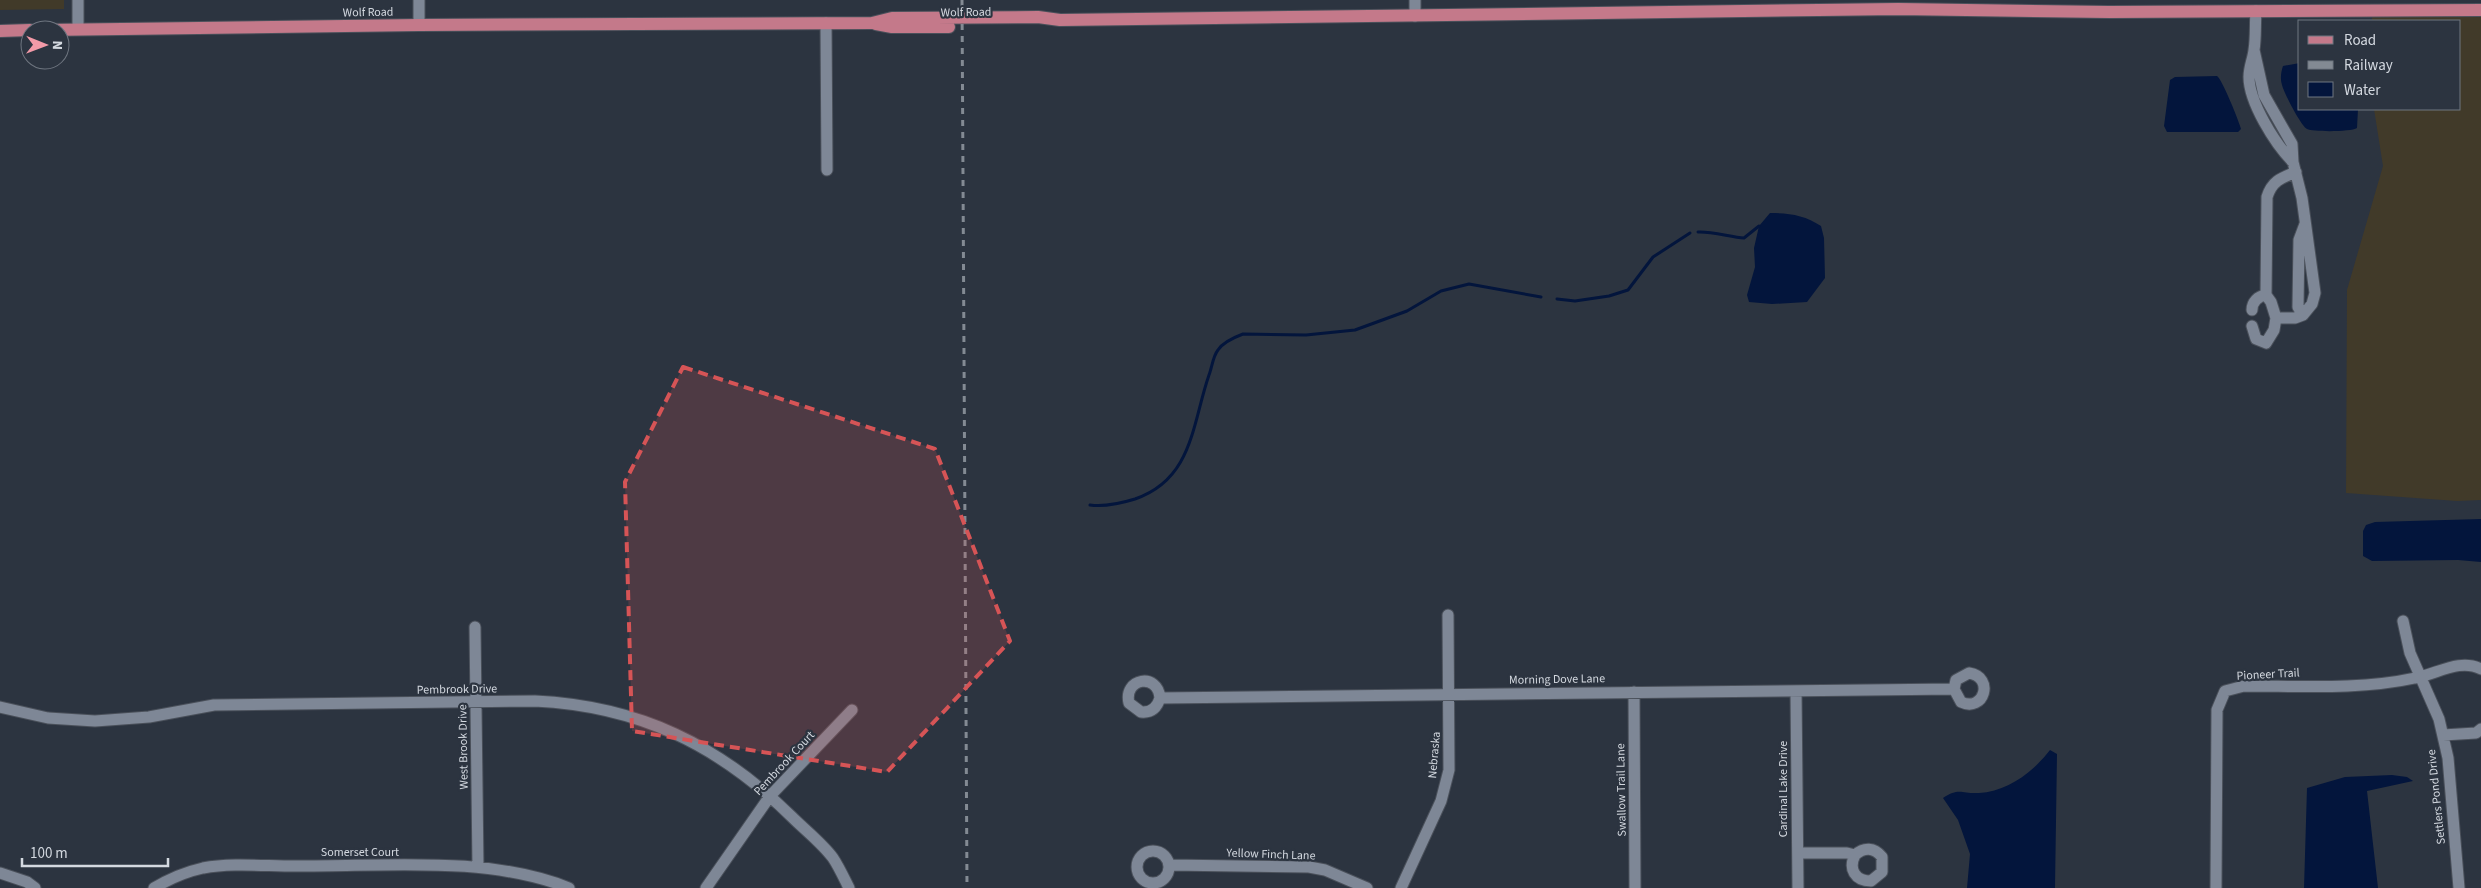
<svg xmlns="http://www.w3.org/2000/svg" width="2481" height="888" font-family="'Source Sans 3',sans-serif">
	<style>
		.commercial { fill: #413a29 }
		.water { fill: #03153c }
		.lines { fill: none; stroke-linecap: round; stroke-linejoin: round }
		.stream { stroke: #03153c; stroke-width: 3 }
		.minor-casing { stroke: #4a505a; stroke-width: 13 }
		.major-casing { stroke: #4a505a; stroke-width: 14 }
		.minor { stroke: #7e8796; stroke-width: 11 }
		.major { stroke: #c4798a; stroke-width: 12 }
		.rail { stroke: #838a93; stroke-width: 3; stroke-dasharray: 6 6; stroke-linecap: butt }
		.marked { fill: #d65456; fill-opacity: 0.2; stroke: #d65456; stroke-width: 4; stroke-dasharray: 10 6; stroke-linejoin: round }
		.labels { text-anchor: middle; stroke-width: 4.5; stroke-linejoin: round; paint-order: stroke }
		.street-label { font-size: 12px; fill: #d4d9e0; stroke: #2c3440 }
	</style>
	<rect width="100%" height="100%" fill="#2c3440"/>
	<path class="commercial" d="M0 0H64V9L0 10Z
		M2481 10V500L2457 501 2346 493 2347 290 2383 166 2374 109H2460V21H2372V12Z"/>
	<path class="water" d="M2300 63V109H2358L2357 128C2351 132 2313 132 2307 129 2301 126 2284 93 2282 85 2280 79 2281 72 2283 66Z
		M2217 76C2222 79 2239 121 2241 129L2238 132H2167L2164 126 2170 80 2175 77Z
		M1770 213C1789 213 1805 215 1821 226L1824 238 1825 278 1807 302 1772 304 1749 302 1747 295 1755 267 1754 248 1759 226Z
		M2481 519V562L2458 560 2372 561 2363 556V531L2366 525 2375 522Z
		M2050 750 2057 754 2055 888H1967L1970 854 1958 820 1943 798C1959 787 1962 794 1979 793 2008 791 2033 772 2050 750Z
		M2392 775 2407 777 2413 781 2367 791 2378 888H2304L2307 788 2345 777Z"/>
	<g class="lines">
		<path class="stream" d="M1698 232C1710 231 1731 237 1744 238L1759 226
			M1557 299 1575 301 1609 296 1628 290 1653 257 1690 233
			M1090 505C1104 507 1122 503 1135 499 1193 479 1192 424 1209 375 1212 367 1213 356 1218 350 1223 342 1235 337 1243 334L1306 335 1355 330 1407 311 1441 291 1469 284 1541 297"/>
		<g class="minor-casing">
			<path id="minor" d="M78 0V29
				M419 0V25
				M1415 0V16
				M2256 11C2255 24 2256 38 2254 50 2253 59 2249 67 2249 77 2249 102 2275 144 2293 162
				M826 23 827 170
				M2254 50 2264 95 2292 144 2293 162 2302 198 2315 293 2312 304 2303 315 2298 307 2299 240 2305 224
				M2252 310C2252 302 2258 296 2266 295
				M2276 318H2295L2303 315
				M2252 326 2256 339 2266 343 2274 330 2276 318 2271 302 2266 295 2267 197C2272 181 2281 178 2296 172
				M2403 621 2410 653 2439 719 2448 758 2459 888
				M475 627 478 867
				M1796 691 1798 888
				M1634 692 1635 888
				M1160 698C1157 708 1151 713 1141 712L1129 703C1123 678 1158 672 1160 698L1954 689 1956 680 1969 673C1995 677 1984 713 1961 702L1954 689
				M0 707 48 718 95 721 149 717 214 705 535 701C639 706 719 745 792 817 805 830 822 843 833 858 839 867 844 878 849 888
				M2443 735 2476 733 2481 729
				M1137 867a16 16 0 1 1 32 0a16 16 0 1 1-32 0Z
				M1798 853H1847L1855 855C1864 847 1874 847 1882 857V872L1871 881C1855 881 1848 869 1855 855
				M1170 865 1309 867 1325 870 1367 888
				M0 873 27 882 35 888
				M154 888C169 879 185 872 203 868 235 862 272 867 305 866 390 866 489 856 569 888
				M706 888 770 796 852 710
				M1401 888 1441 801 1449 770 1448 615
				M2216 888 2217 710 2225 691 2244 686C2301 686 2360 690 2415 678 2437 674 2460 658 2481 669"/>
		</g>
		<g class="major-casing">
			<path id="major" d="M876 24 892 27H949
				M45 30 419 25 872 23 892 18 1038 17 1060 20 1898 9 2109 12 2481 10
				M0 31 30 30"/>
		</g>
		<use href="#minor" class="minor"/>
		<use href="#major" class="major"/>
		<path class="rail" d="M962 0 967 888"/>
	</g>
	<path class="marked" d="M683 367 935 449 1010 641 887 772 632 731 625 482Z"/>
	<g class="labels">
		<g class="street-label">
			<text transform="translate(368 12) rotate(-1)" y="4">Wolf Road</text>
			<text transform="translate(966 12) rotate(-1)" y="4">Wolf Road</text>
			<text transform="translate(2268 674) rotate(-3)" y="4">Pioneer Trail</text>
			<text transform="translate(1557 679) rotate(-1)" y="4">Morning Dove Lane</text>
			<text transform="translate(457 689) rotate(-1)" y="4">Pembrook Drive</text>
			<text transform="translate(463 747) rotate(-91)" y="4">West Brook Drive</text>
			<text transform="translate(1434 755) rotate(-85)" y="4">Nebraska</text>
			<text transform="translate(784 763) rotate(-47)" y="4">Pembrook Court</text>
			<text transform="translate(1783 789) rotate(-90)" y="4">Cardinal Lake Drive</text>
			<text transform="translate(1621 790) rotate(-91)" y="4">Swallow Trail Lane</text>
			<text transform="translate(2436 797) rotate(-96)" y="4">Settlers Pond Drive</text>
			<text x="360" y="856">Somerset Court</text>
			<text transform="translate(1271 854) rotate(2)" y="4">Yellow Finch Lane</text>
		</g>
	</g>
	<rect x="2298" y="20" width="162" height="90" fill="#2c3440" stroke="#6f7680"/>
	<rect x="2308" y="36" width="25" height="8" fill="#c4798a" stroke="#6f7680"/>
	<text x="2344" y="45" font-size="15" fill="#d4d9e0">Road</text>
	<rect x="2308" y="61" width="25" height="8" fill="#838a93" stroke="#6f7680"/>
	<text x="2344" y="70" font-size="15" fill="#d4d9e0">Railway</text>
	<rect x="2308" y="82" width="25" height="15" fill="#03153c" stroke="#6f7680"/>
	<text x="2344" y="95" font-size="15" fill="#d4d9e0">Water</text>
	<g transform="translate(45 45) rotate(91)"><circle r="24" fill="#2c3440" stroke="#6f7680"/>
	<path d="M0-4L9 19L0 12L-9 19Z" fill="#f39aa8"/>
	<text y="-8" font-size="14" font-weight="bold" text-anchor="middle" fill="#d4d9e0">N</text>
	</g>
	<path d="M22 858v8h146v-8" fill="none" stroke="#d4d9e0" stroke-width="2.5"/>
	<text x="30" y="858" font-size="15" fill="#d4d9e0" stroke="#2c3440" stroke-width="4" paint-order="stroke">100 m</text>
</svg>
